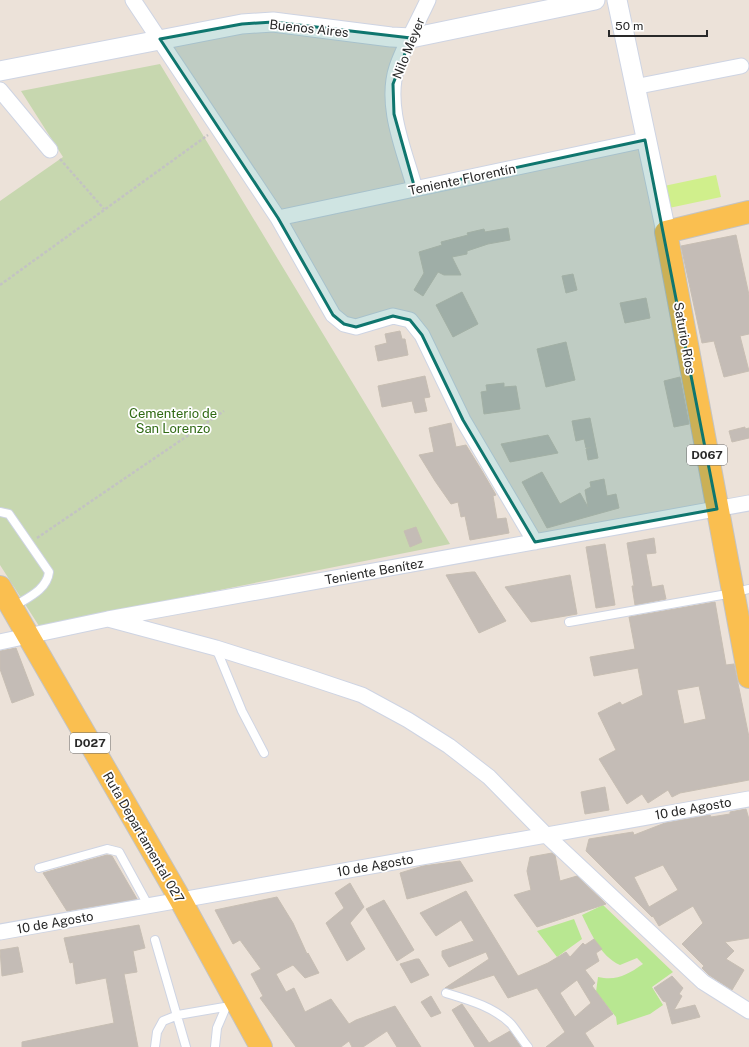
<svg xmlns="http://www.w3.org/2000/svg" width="749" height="1047" font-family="'Public Sans',sans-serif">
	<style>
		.green { fill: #b8e791 }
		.cemetery { fill: #c7d7af }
		.pitch { fill: #d0ef8c }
		.building { fill: #c4bcb6; stroke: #c7beb3; fill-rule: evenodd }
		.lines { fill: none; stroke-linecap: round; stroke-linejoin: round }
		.service-casing { stroke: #ced4e3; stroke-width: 10 }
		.minor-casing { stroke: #ced4e3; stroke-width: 17 }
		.tertiary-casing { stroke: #ced4e3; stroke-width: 21 }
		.primary-casing { stroke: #c3c3c3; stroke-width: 24 }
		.path { stroke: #c3c3c3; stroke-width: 2.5; stroke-dasharray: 3 2; stroke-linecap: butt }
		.service { stroke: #fff; stroke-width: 8 }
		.minor { stroke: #fff; stroke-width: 15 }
		.tertiary { stroke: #fff; stroke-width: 19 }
		.primary { stroke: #fabf50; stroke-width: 22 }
		.marked { fill: #0f766e; fill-opacity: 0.2; stroke: #0f766e; stroke-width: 3; stroke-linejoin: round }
		.labels { text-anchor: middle; stroke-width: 3.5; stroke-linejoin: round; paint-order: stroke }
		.shield { fill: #fff; stroke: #696969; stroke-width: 1 }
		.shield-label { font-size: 12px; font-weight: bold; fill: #292929 }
		.street-label { font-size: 13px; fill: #292929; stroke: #fff }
		.park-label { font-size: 13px; fill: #306a14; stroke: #fff }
	</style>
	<rect width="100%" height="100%" fill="#ece2d9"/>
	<path class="green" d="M603 905 673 972 652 987 663 1005 650 1014 617 1025 616 1017 596 992 598 977C617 981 627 975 643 964L637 958 620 965C600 956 591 933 582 915Z
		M574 919 582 939 557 957 537 931Z"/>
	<path class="cemetery" d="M160 64 450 544 39 626 0 565V201L63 157 21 91Z"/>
	<path class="pitch" d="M716 175 721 197 669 208 664 186Z"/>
	<path class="building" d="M508 228 510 240 488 244 467 251V254L452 257 461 275H444L438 272 423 296 414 290 424 273 419 252 442 245 441 242 468 235 467 233 484 229 485 232Z
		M736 235 749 295V334L740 336 749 371 724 377 714 341 702 343 681 246Z
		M573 274 577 290 566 293 562 276Z
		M462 292 478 324 453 337 436 305Z
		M646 298 650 318 625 323 620 303Z
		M400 331 402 339H405L408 355 378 361 375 346 387 343 385 334Z
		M566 342 575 380 546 387 537 349Z
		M425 376 430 397 424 398 427 411 415 413 412 401 382 407 378 386Z
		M680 377 689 424 674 427 664 381Z
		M504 383V387L516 386 520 409 484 414 481 392 487 391 486 385Z
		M590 418 598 458 588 460 586 449 591 447 586 448 584 439 576 441 572 421Z
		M451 423 456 447 466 445 482 471 496 495 493 496 497 519 506 518 509 533 470 540 465 516 461 517 458 502 451 504 435 481 419 455 434 452 429 428Z
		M745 427V429L749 428V438L732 442 729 431Z
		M548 435 558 453 510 462 501 444Z
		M542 472 560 504 580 493 588 507 585 490 591 487 590 482 604 479 607 496 616 494 619 508 547 528 522 482Z
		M416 527 422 542 410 547 404 531Z
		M654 538 656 553 646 554 652 587 663 585 666 599 635 605 632 586H634L627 543Z
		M605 544 615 605 596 608 586 547Z
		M472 572H475L506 621 479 633 446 575Z
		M570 575 577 614 531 622 505 587Z
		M715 602 726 665 734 664 749 737V780L680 793 672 797 668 790 648 803 642 794 627 804 599 759 616 750 598 713 620 702 622 705 643 695 638 668 594 676 590 657 635 649 629 617ZM699 686 706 719 684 724 677 690Z
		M16 648 34 695 12 703 0 669V651Z
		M605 787 609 810 585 814 581 792Z
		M746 809 749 819V938L725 942 734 951 726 959 744 970 732 990 709 975 702 968 704 966 682 944 703 923 693 906 659 926 653 916 652 917 586 851 589 839 633 832 634 835 665 823 710 815 711 817 730 814V812ZM663 865 678 890 649 907 634 877Z
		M552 853 555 855 560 881 577 876 606 904 537 927 514 895 531 890 527 871 530 857Z
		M107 855 112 856 137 899 67 911 43 873Z
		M460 861 473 881 407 899 400 873 423 866Z
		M350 883 364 907 350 923 365 949 347 961 326 923 344 908 335 893Z
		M466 891 518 976 548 963 566 952 570 957 583 943 585 945 594 939 602 949 596 953 599 961 585 970 595 983 592 986 613 1014 585 1033 594 1047H546L565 1032 537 988 508 998 494 975 451 989 445 988 489 959 486 952 449 967 442 956V951L474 941 461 920 436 936 420 913ZM577 980 591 1003 575 1017 560 993Z
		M277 897 293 923 307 954 308 953 319 973 305 978 293 965 276 974 286 992 294 988 305 1012 331 999 349 1024 356 1020 395 1006 421 1047H397L387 1031 363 1047H352L349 1041 341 1047H296L260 998 263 996 251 974 261 969 240 940 233 944 215 910Z
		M384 900 414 950 397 961 366 909Z
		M139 925 145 948 133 951 137 972 124 974 138 1047H22V1042L114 1023 106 978 76 984 73 962 70 963 64 938Z
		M18 947 23 972 2 976 0 950Z
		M416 959H419L429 975 411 983 400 964Z
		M672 976 683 988 679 994 682 996 674 1010 695 1005 700 1017 672 1024 666 1002 663 1001 654 988Z
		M431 996 441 1013 431 1017 421 1002Z
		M462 1004 489 1043 510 1031 521 1047H475L452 1010Z"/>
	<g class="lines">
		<g class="service-casing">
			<path id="service" d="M0 512 9 514 49 572C47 590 27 598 13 607
				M569 622 733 593 749 589
				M216 648 242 711 264 753
				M39 868 107 849 119 852 148 905
				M155 940 186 1047
				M446 993C469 1000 494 1007 511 1024 517 1031 522 1040 528 1047
				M155 1047 157 1032 163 1021 178 1015 236 1005
				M215 1047 217 1028 226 1007"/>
		</g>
		<g class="minor-casing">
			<path id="minor" d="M133 0 278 218 333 315 344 324 356 327 393 316 410 320 422 335 463 420 535 542
				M634 87 741 66
				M0 90 50 150
				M415 189C405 152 384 106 397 67 405 44 418 22 428 0
				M278 218 645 140
				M108 619 216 648 305 676 362 695 408 720 449 746 489 777 545 834 703 982 749 1011
				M0 642 108 619 749 503
				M0 932 749 799"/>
		</g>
		<g class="tertiary-casing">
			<path id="tertiary" d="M617 0 666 232
				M0 71 242 24 273 22 391 37 411 38 595 0"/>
		</g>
		<g class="primary-casing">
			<path id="primary" d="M749 212 666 232 749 677
				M0 587 180 899 261 1047"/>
		</g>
		<path class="path" d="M60 159 104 209
			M0 285 208 135
			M37 538 224 411"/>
		<use href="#service" class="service"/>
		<use href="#minor" class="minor"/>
		<use href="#tertiary" class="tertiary"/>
		<use href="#primary" class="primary"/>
	</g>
	<path class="marked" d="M273 22 411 38 393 84 394 114 415 189 645 140 717 509 535 542 463 420 422 335 410 320 393 316 356 327 344 324 333 315 278 218 160 39 242 24Z"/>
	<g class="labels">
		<g class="shield">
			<rect x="687" y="445" width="40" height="20" rx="3"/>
			<rect x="70" y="733" width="40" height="20" rx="3"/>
		</g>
		<g class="shield-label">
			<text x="707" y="459">D067</text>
			<text x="90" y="747">D027</text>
		</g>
		<g class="street-label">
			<text transform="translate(309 28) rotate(6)" y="5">Buenos Aires</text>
			<text transform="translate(408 48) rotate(-68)" y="5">Nilo Meyer</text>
			<text transform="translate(462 179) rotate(-12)" y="5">Teniente Florentín</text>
			<text transform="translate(685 338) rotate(80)" y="5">Saturio Ríos</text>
			<text transform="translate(374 571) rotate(-10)" y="5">Teniente Benítez</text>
			<text transform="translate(693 808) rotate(-10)" y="5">10 de Agosto</text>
			<text transform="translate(144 837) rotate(60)" y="5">Ruta Departamental 027</text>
			<text transform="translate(375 865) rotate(-10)" y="5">10 de Agosto</text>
			<text transform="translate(55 922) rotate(-10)" y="5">10 de Agosto</text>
		</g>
		<g class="park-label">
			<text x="173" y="418">Cementerio de<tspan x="173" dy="15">San Lorenzo</tspan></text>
		</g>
	</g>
	<path d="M609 30v6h98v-6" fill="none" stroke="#292929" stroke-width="2"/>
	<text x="615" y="30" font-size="12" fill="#292929" stroke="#ffffff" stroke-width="3" paint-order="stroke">50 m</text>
</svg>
